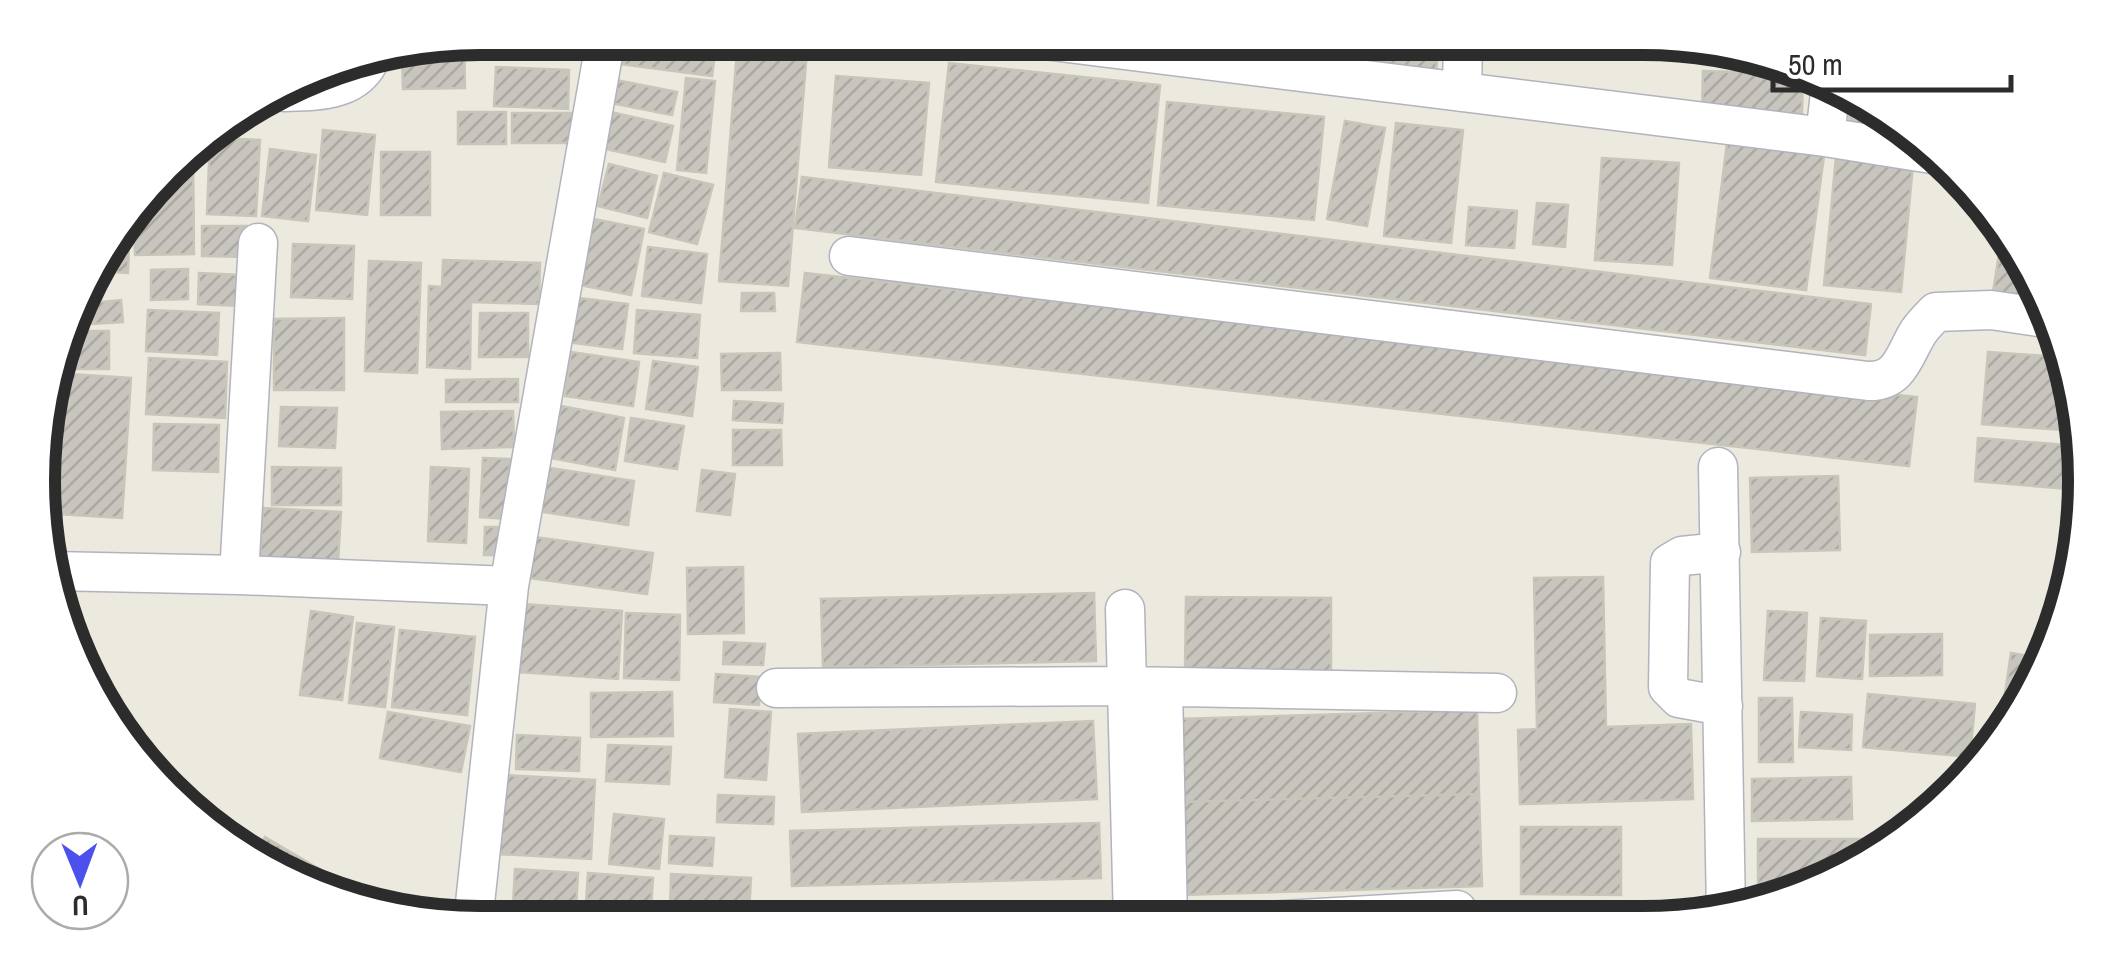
<svg xmlns="http://www.w3.org/2000/svg" width="2123" height="961" font-family="'Archivo Narrow',sans-serif">
	<style>
		.building { fill: url(#building-hatch); stroke: #c8c5b9; stroke-width: 2.5 }
		.lines { fill: none; stroke-linecap: round; stroke-linejoin: round }
		.minor-casing { stroke: #b2b3be; stroke-width: 41 }
		.minor { stroke: #fff; stroke-width: 38 }
		.rim { fill: none; stroke: #2c2c2c; stroke-width: 12 }
	</style>
	<defs>
		<pattern id="building-hatch" width="6" height="6" patternUnits="userSpaceOnUse" patternTransform="scale(2.5)"><rect width="6" height="6" fill="#c8c5be"/><path d="M-1 1l2-2M0 6l6-6M5 7l2-2" fill="none" stroke="#aca9a3"/></pattern>
	</defs>
	<rect width="100%" height="100%" fill="#ece9df"/>
	<path class="building" d="M480 38H555L554 53 472 49V39Z
		M623 38H717L712 76 620 64Z
		M738 38H808L788 286 719 281Z
		M1239 38H1306L1305 53 1238 49Z
		M1315 38H1355V54L1314 53Z
		M1369 38H1440L1436 70 1366 63Z
		M1484 38H1643L1688 46 1686 61 1484 43Z
		M464 40 465 88 403 89 402 51Z
		M949 63 1160 85 1148 203 936 182Z
		M496 67 569 70 568 109 494 106Z
		M1703 71 1803 74 1802 114 1702 111Z
		M836 76 929 83 921 175 829 167Z
		M686 78 715 81 706 173 677 170Z
		M616 80 677 92 672 115 611 103Z
		M1850 97 1905 133 1849 131Z
		M1167 102 1324 117 1314 220 1158 205Z
		M606 111 673 126 665 162 597 147Z
		M458 112H506V144H458Z
		M512 113H584V143H512Z
		M1345 121 1385 128 1367 226 1327 219Z
		M1396 123 1463 130 1451 243 1384 236Z
		M323 130 375 135 367 215 316 210Z
		M1728 135 1825 148 1806 290 1710 278Z
		M210 138 260 140 256 216 207 214Z
		M193 145 194 254 135 255 134 213Z
		M1837 146 1914 154 1901 292 1824 285Z
		M270 149 316 155 308 221 262 216Z
		M381 152H430V215H381Z
		M1602 158 1679 163 1672 265 1595 260Z
		M609 164 657 176 647 218 598 206Z
		M664 173 713 185 697 244 649 232Z
		M802 177 1871 304 1865 355 795 228Z
		M1537 203 1568 205 1565 247 1533 244Z
		M1469 207 1517 211 1514 248 1466 245Z
		M589 218 644 229 631 295 575 284Z
		M130 219 128 273 92 271 97 259Z
		M202 226H247L246 257 202 256Z
		M2002 236 2044 300 1993 292Z
		M293 244 354 246 352 299 291 297Z
		M648 247 707 254 701 303 642 296Z
		M443 260 540 263 539 304 471 302 470 369 427 367 429 286 442 287Z
		M369 261 421 263 417 373 365 371Z
		M188 269V299L151 300V270Z
		M199 273 241 275 240 306 198 304Z
		M805 273 1917 397 1909 466 797 342Z
		M742 293H774L775 311H741Z
		M571 297 628 304 622 349 566 342Z
		M121 300 123 322 92 324 90 303Z
		M148 310 219 313 217 355 146 351Z
		M637 310 700 315 697 358 634 353Z
		M480 313H528V357H479Z
		M344 318V390H274V319Z
		M70 331H109V369H56Z
		M571 352 639 362 633 406 565 396Z
		M1988 352 2061 357 2076 431 1982 424Z
		M780 353 781 390H722L721 354Z
		M149 358 227 362 225 418 146 414Z
		M653 361 698 367 692 416 646 409Z
		M54 373 131 378 122 518 42 513 46 395Z
		M518 379V402H446V380Z
		M734 401 783 404 782 423 733 420Z
		M561 406 624 418 615 470 551 458Z
		M281 407 337 408 335 448 279 446Z
		M513 411 514 447 442 449 441 412Z
		M631 418 684 426 677 469 625 461Z
		M154 424 219 425 218 472 153 470Z
		M733 430H781L782 465H733Z
		M1978 438 2079 446 2082 464 2080 490 1975 481Z
		M483 458 510 459 507 519 480 517Z
		M272 467 341 468V505H272Z
		M431 467 469 469 466 543 428 541Z
		M544 467 634 481 628 525 537 511Z
		M702 470 735 474 730 515 697 511Z
		M1838 476 1840 550 1752 552 1750 478Z
		M263 508 341 512 338 562 260 557Z
		M485 527H502L501 555H484Z
		M534 537 653 553 647 594 529 578Z
		M743 567 744 633 688 634 687 568Z
		M1603 577 1606 727 1691 724 1693 799 1520 804 1518 730 1537 729 1534 578Z
		M1094 593 1096 661 823 667 821 599Z
		M1186 597 1331 598V673L1185 672Z
		M523 604 622 611 618 679 519 672Z
		M311 611 353 617 342 700 300 695Z
		M1768 611 1807 613 1804 681 1764 680Z
		M626 613 680 615 679 680 624 678Z
		M1821 618 1866 621 1862 679 1817 676Z
		M357 623 394 627 385 707 349 703Z
		M400 630 475 637 467 715 392 707Z
		M1942 634V675L1870 676V635Z
		M724 642 765 644 763 665 723 664Z
		M2011 653 2042 658 2040 670 2022 702 2004 700Z
		M716 674 761 677 759 705 714 702Z
		M672 692 673 736 591 737V693Z
		M1868 694 1975 704 1970 757 1863 747Z
		M1759 698H1792L1793 762H1759Z
		M730 709 771 712 766 780 725 777Z
		M1477 710 1479 794 1180 802 1178 719Z
		M388 712 470 726 461 772 380 758Z
		M1801 712 1852 715 1851 750 1799 747Z
		M1093 721 1097 799 802 812 798 734Z
		M517 735 580 738 579 771 516 769Z
		M608 745 671 747 669 784 606 781Z
		M502 775 595 780 591 859 498 854Z
		M1851 777 1852 819 1752 821V779Z
		M1479 794 1482 886 1182 895 1180 802Z
		M718 795 774 797 773 824 717 822Z
		M614 814 664 819 659 869 609 864Z
		M1099 823 1101 878 792 886 790 831Z
		M1521 827H1621V895L1521 894Z
		M670 836 714 838 712 866 669 863Z
		M265 837 321 870 310 889 255 855Z
		M1758 839H1900L1813 890 1758 904Z
		M515 869 578 873 576 909 513 905Z
		M588 873 653 878 651 908 586 903Z
		M671 874 751 878 749 912 670 909Z
		M584 909 659 916V923H583Z
		M490 912 576 915V923H489Z
		M744 920V923H677Z"/>
	<g class="lines">
		<g class="minor-casing">
			<path id="minor" d="M1028 38 1825 137 1938 155
				M285 92C319 91 357 92 372 55
				M1462 92 1463 38
				M1825 137 1831 84
				M849 256 1868 381C1901 382 1904 354 1919 331 1924 324 1930 318 1936 312L1991 310 2053 319
				M1718 467 1726 913
				M1721 552 1682 556 1670 563 1668 687 1679 698 1723 706
				M52 571 239 575 509 586
				M239 575 258 243
				M1125 609 1133 921
				M1163 687 1168 921
				M776 688 1127 686 1497 693
				M1266 921 1457 910
				M473 922 509 586 606 38"/>
		</g>
		<use href="#minor" class="minor"/>
	</g>
	<path d="M0 0H2123V961H0ZM480 55H1643A425 425 0 0 1 2068 480V481A425 425 0 0 1 1643 906H480A425 425 0 0 1 55 481V480A425 425 0 0 1 480 55Z" fill="#fff" fill-rule="evenodd"/>
	<path class="rim" d="M480 55H1643A425 425 0 0 1 2068 480V481A425 425 0 0 1 1643 906H480A425 425 0 0 1 55 481V480A425 425 0 0 1 480 55Z"/>
	<g transform="translate(80 881) rotate(179)"><circle r="48" fill="#ffffff" stroke="#ababab" stroke-width="2.5"/>
	<path d="M0-8L18 38L0 25L-18 38Z" fill="#4c50ec"/>
	<text y="-15" font-size="28" font-weight="bold" text-anchor="middle" fill="#2c2c2c">U</text>
	</g>
	<path d="M1773 75v15h238v-15" fill="none" stroke="#2c2c2c" stroke-width="5"/>
	<text x="1788" y="75" font-size="30" fill="#2c2c2c" stroke="#ffffff" stroke-width="8" paint-order="stroke">50 m</text>
</svg>
